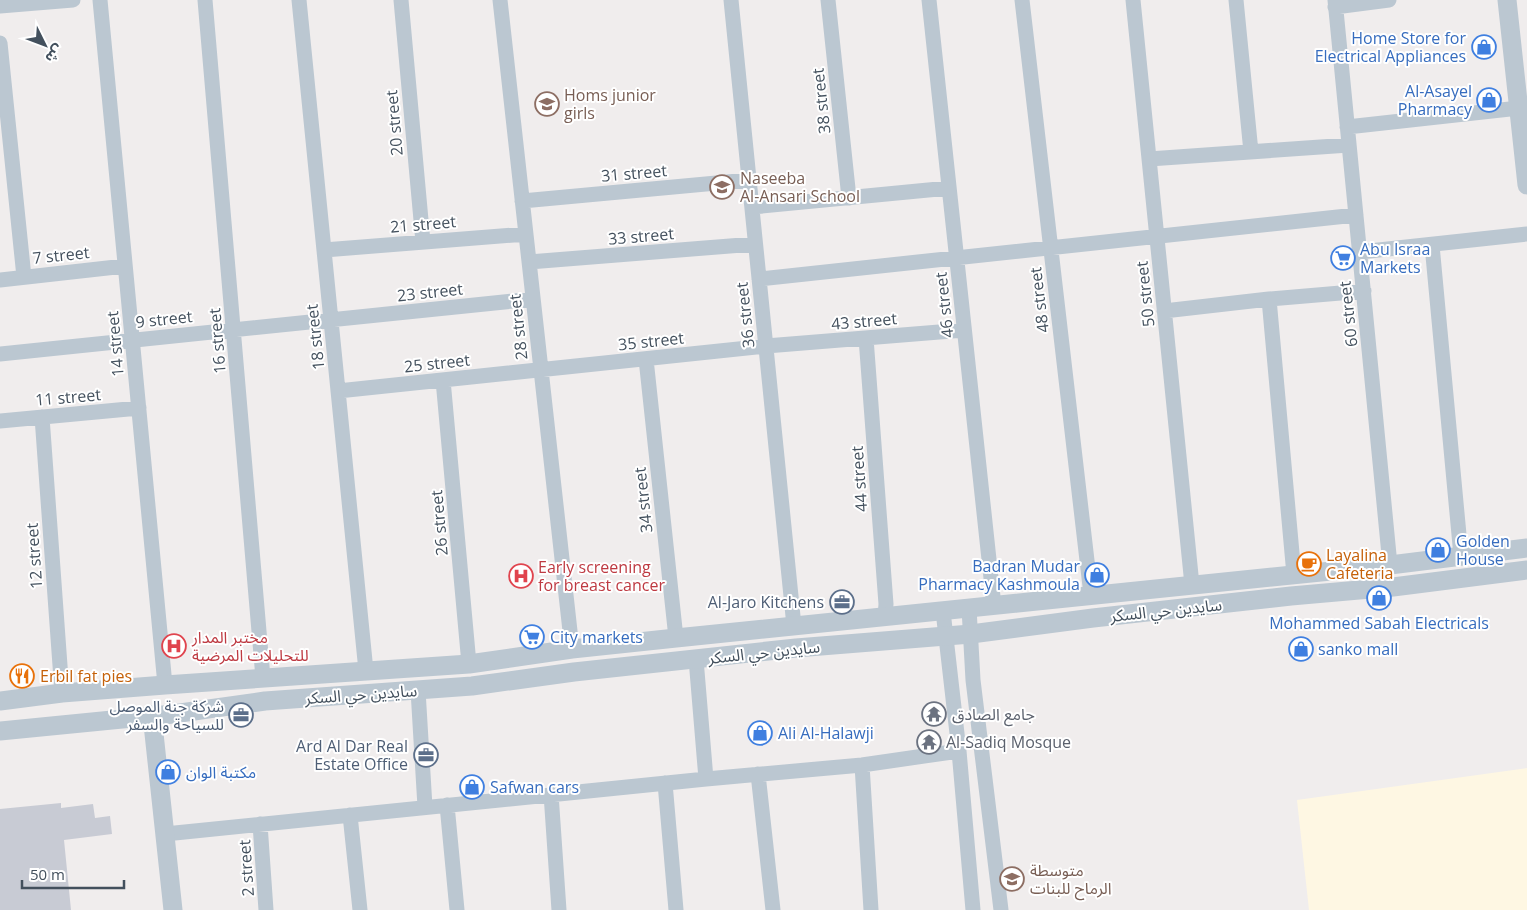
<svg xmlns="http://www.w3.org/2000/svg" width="1527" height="910" font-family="'Open Sans','Noto Sans Arabic',sans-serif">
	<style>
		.commercial { fill: #fef7e3 }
		.building { fill: #c8cbd4 }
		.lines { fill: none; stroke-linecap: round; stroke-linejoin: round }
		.minor { stroke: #bbc7d1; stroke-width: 15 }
		.tertiary { stroke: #bbc7d1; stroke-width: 19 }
		.labels { text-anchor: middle; stroke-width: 4; stroke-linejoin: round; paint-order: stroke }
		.shop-label { font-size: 16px; fill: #366cbe; stroke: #fff; text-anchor: start }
		.education-label { font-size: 16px; fill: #785e54; stroke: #fff; text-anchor: start }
		.street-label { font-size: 16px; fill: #43505d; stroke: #fff }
		.food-label { font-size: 16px; fill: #c56008; stroke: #fff; text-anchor: start }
		.health-label { font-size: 16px; fill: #be3a42; stroke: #fff; text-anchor: start }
		.service-label { font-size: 16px; fill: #4e5e75; stroke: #fff; text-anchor: end }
		.worship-label { font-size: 16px; fill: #5b616d; stroke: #fff; text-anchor: start }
	</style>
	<rect width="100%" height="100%" fill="#f0eded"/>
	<path class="commercial" d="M1527 768V910H1309L1297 800Z"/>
	<path class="building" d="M61 803V808L93 804 95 818 110 816 112 834 64 840 71 910H0V809Z"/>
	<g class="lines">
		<path class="minor" d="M100 0 165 685
			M205 0 263 678
			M299 0 366 671
			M401 0 423 242
			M500 0 572 649
			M731 0 794 626
			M828 0 849 198
			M929 0 994 606
			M1022 0 1091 595
			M1133 0 1192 585
			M1236 0 1251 152
			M1335 0 1390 565
			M0 6 73 0
			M1335 7 1389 0
			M0 43 24 277
			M1347 127 1519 108
			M1149 159 1349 145
			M522 201 749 180
			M752 207 949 188
			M1432 245 1461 556
			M324 250 526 234
			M1360 252 1527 234
			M529 262 755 244
			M759 279 1356 215
			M0 280 125 266
			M1269 299 1294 575
			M1164 311 1269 299 1364 291
			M866 338 886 604 885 617
			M0 354 533 299
			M646 359 676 638
			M443 380 469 664
			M338 391 766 346 964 330
			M42 417 62 693
			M0 421 139 408
			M969 608 973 680 1001 910
			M943 611 959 751 973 910
			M696 659 706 779
			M418 690 425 807
			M862 765 871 910
			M758 774 773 910
			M665 783 676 910
			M551 794 559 910
			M447 805 457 910
			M350 815 360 910
			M260 824 266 910
			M165 834 706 779 862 765 959 751"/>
		<path class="tertiary" d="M1507 0 1527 185
			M0 701 62 693 165 685 469 664 572 649 676 638 1390 565 1527 548
			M152 715 173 910
			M0 731 173 714 265 701 472 686 574 672 796 648 971 634 1093 618 1291 596 1393 587 1527 570"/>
	</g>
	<defs>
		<g id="shop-ring" transform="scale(1.25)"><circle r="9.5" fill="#fff" stroke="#3f7fe0" stroke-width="1.5"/><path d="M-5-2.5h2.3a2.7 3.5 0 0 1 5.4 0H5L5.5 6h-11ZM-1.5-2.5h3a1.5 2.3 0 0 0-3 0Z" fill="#3f7fe0"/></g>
		<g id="school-ring" transform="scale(1.25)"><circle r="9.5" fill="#fff" stroke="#8d6e63" stroke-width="1.5"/><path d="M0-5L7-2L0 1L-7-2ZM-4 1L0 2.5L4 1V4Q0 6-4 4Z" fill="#8d6e63"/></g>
		<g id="supermarket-ring" transform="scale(1.25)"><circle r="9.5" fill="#fff" stroke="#3f7fe0" stroke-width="1.5"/><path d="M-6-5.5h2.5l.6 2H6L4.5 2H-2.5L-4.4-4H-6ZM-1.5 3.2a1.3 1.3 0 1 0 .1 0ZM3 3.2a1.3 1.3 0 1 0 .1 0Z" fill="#3f7fe0"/></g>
		<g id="cafe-ring" transform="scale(1.25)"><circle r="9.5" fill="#fff" stroke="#e8710a" stroke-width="1.5"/><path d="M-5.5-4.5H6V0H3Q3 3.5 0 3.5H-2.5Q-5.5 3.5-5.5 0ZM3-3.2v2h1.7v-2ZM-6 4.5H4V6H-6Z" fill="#e8710a"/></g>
		<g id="hospital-ring" transform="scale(1.25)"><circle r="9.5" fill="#fff" stroke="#e0444e" stroke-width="1.5"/><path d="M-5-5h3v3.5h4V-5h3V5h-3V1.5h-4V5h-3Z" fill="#e0444e"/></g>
		<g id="office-ring" transform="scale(1.25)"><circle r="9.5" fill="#fff" stroke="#5c6f8a" stroke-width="1.5"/><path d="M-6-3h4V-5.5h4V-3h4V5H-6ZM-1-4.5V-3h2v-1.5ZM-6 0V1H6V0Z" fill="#5c6f8a"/></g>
		<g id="restaurant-ring" transform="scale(1.25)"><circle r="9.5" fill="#fff" stroke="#e8710a" stroke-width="1.5"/><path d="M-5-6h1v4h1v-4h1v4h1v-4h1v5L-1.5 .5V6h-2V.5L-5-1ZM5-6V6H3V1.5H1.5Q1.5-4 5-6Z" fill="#e8710a"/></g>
		<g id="temple-ring" transform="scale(1.25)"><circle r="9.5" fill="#fff" stroke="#6b7280" stroke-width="1.5"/><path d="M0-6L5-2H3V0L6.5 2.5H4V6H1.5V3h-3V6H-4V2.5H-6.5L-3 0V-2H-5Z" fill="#6b7280"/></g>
	</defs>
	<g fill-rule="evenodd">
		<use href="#shop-ring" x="1484" y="47"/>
		<use href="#shop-ring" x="1489" y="100"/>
		<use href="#school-ring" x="547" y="104"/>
		<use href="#school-ring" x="722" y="187"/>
		<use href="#supermarket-ring" x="1343" y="258"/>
		<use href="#shop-ring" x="1438" y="550"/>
		<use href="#cafe-ring" x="1309" y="564"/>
		<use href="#shop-ring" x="1097" y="575"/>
		<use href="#hospital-ring" x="521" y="576"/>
		<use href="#shop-ring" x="1379" y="598"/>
		<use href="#office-ring" x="842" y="602"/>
		<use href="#supermarket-ring" x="532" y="637"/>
		<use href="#hospital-ring" x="174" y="646"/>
		<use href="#shop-ring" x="1301" y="649"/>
		<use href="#restaurant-ring" x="22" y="676"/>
		<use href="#temple-ring" x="934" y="714"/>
		<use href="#office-ring" x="241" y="715"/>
		<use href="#shop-ring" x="760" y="733"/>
		<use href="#temple-ring" x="929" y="742"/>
		<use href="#office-ring" x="426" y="755"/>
		<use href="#shop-ring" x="168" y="772"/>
		<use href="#shop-ring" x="472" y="787"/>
		<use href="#school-ring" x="1012" y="879"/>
	</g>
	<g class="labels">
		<g class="shop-label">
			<text x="1466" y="44" text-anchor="end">Home Store for<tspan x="1466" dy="18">Electrical Appliances</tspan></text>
			<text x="1472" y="97" text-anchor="end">Al-Asayel<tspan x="1472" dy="18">Pharmacy</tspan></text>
			<text x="1360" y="255">Abu Israa<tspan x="1360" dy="18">Markets</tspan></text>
			<text x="1456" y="547">Golden<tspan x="1456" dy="18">House</tspan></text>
			<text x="1080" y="572" text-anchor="end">Badran Mudar<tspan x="1080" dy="18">Pharmacy Kashmoula</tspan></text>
			<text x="1379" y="629" text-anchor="middle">Mohammed Sabah Electricals</text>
			<text x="550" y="643">City markets</text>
			<text x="1318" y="655">sanko mall</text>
			<text x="778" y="739">Ali Al-Halawji</text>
			<text x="186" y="778">مكتبة الوان</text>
			<text x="490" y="793">Safwan cars</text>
		</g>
		<g class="education-label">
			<text x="564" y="101">Homs junior<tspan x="564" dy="18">girls</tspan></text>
			<text x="740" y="184">Naseeba<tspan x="740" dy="18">Al-Ansari School</tspan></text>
			<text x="1030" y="876">متوسطة<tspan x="1030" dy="18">الرماح للبنات</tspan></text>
		</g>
		<g class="street-label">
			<text transform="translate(821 101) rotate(-96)" y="6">38 street</text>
			<text transform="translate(394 123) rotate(-95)" y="6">20 street</text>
			<text transform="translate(634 173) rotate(-5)" y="6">31 street</text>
			<text transform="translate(423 224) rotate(-5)" y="6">21 street</text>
			<text transform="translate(641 236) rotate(-5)" y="6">33 street</text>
			<text transform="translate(61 255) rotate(-6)" y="6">7 street</text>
			<text transform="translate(430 292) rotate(-6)" y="6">23 street</text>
			<text transform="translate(1145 294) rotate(-96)" y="6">50 street</text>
			<text transform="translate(1039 300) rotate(-97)" y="6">48 street</text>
			<text transform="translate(944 305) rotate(-96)" y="6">46 street</text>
			<text transform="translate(1348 314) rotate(-96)" y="6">60 street</text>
			<text transform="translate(745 315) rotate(-96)" y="6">36 street</text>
			<text transform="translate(164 319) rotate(-6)" y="6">9 street</text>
			<text transform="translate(864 321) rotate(-5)" y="6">43 street</text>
			<text transform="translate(518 327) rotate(-96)" y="6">28 street</text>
			<text transform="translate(315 337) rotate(-96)" y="6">18 street</text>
			<text transform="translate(217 341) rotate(-95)" y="6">16 street</text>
			<text transform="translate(651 341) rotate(-6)" y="6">35 street</text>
			<text transform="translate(115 344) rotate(-95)" y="6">14 street</text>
			<text transform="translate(437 363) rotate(-6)" y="6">25 street</text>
			<text transform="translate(68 397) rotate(-5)" y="6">11 street</text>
			<text transform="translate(859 479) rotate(-94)" y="6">44 street</text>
			<text transform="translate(643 500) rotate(-96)" y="6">34 street</text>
			<text transform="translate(439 523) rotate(-95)" y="6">26 street</text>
			<text transform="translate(34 556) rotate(-94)" y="6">12 street</text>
			<text transform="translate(1166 610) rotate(-6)" y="6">سايدين حي السكر</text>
			<text transform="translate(764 652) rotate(-6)" y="6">سايدين حي السكر</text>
			<text transform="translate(361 694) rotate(-4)" y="6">سايدين حي السكر</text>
			<text transform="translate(246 868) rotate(-94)" y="6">2 street</text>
		</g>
		<g class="food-label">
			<text x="1326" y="561">Layalina<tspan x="1326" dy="18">Cafeteria</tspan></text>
			<text x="40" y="682">Erbil fat pies</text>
		</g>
		<g class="health-label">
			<text x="538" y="573">Early screening<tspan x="538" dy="18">for breast cancer</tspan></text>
			<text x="192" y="643">مختبر المدار<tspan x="192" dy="18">للتحليلات المرضية</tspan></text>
		</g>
		<g class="service-label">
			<text x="824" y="608">Al-Jaro Kitchens</text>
			<text x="224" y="712">شركة جنة الموصل<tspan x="224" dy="18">للسياحة والسفر</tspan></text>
			<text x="408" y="752">Ard Al Dar Real<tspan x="408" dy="18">Estate Office</tspan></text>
		</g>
		<g class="worship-label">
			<text x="952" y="720">جامع الصادق</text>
			<text x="946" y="748">Al-Sadiq Mosque</text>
		</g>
	</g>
	<g transform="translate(45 45) rotate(132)" stroke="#ffffff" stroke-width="4" paint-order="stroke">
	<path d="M0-4L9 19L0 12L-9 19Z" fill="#43505d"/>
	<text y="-8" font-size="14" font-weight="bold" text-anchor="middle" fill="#43505d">ش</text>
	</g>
	<path d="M22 880v8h102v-8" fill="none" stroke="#43505d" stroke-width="2.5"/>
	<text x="30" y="880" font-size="15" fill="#43505d" stroke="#ffffff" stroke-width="4" paint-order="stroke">50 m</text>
</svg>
